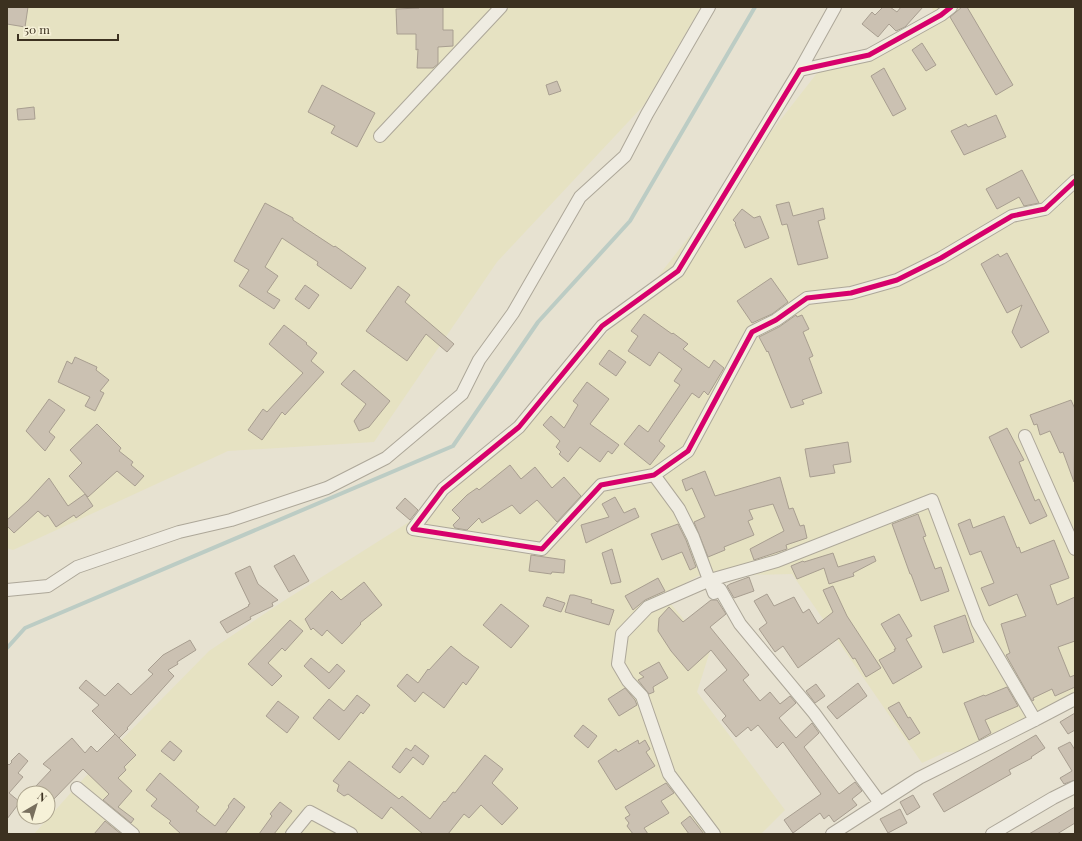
<svg xmlns="http://www.w3.org/2000/svg" width="1082" height="841" font-family="'Playfair Display',serif">
	<style>
		.farmland { fill: #e6e2c2 }
		.lines { fill: none; stroke-linecap: round; stroke-linejoin: round }
		.stream { stroke: #bcccc4; stroke-width: 4 }
		.building { fill: #cbc1b2; stroke: #a89e90 }
		.minor-casing { stroke: #ada799; stroke-width: 14 }
		.minor { stroke: #efece2; stroke-width: 12 }
		.cycleway-casing { stroke: #f6f1d8; stroke-width: 8 }
		.cycleway { stroke: #d6006c; stroke-width: 5 }
	</style>
	<rect width="100%" height="100%" fill="#e7e2d1"/>
	<path class="farmland" d="M7 7H701L644 105 497 262 374 442 228 451 13 550 7 548Z
		M932 7H1075V697L1052 715 985 753 946 752 922 763 792 574 698 576 657 599 671 604 710 651 697 692 785 810 761 834H34L85 777 209 651 282 602 444 500 642 297 828 59 848 61 934 20Z"/>
	<g class="lines">
		<path class="stream" d="M7 648 25 628 453 446 538 322 630 221 755 7"/>
	</g>
	<path class="building" d="M7 7H28L25 27 7 24Z
		M419 7H443V30H453V46L438 47V64L433 68H417L418 49 416 50V34H397L396 9 419 8Z
		M883 7H890L897 12 901 7H923L905 27 896 31 889 24 878 37 862 24 872 12 875 15Z
		M962 7H967L1013 85 996 95 950 17Z
		M922 43 936 65 926 71 912 50Z
		M884 68 906 109 893 116 871 76Z
		M557 81 561 91 549 95 546 85Z
		M322 85 375 113 357 147 331 133 335 126 308 112Z
		M34 107 35 119 18 120 17 109Z
		M996 115 1006 137 964 155 951 131 966 124 968 127Z
		M1022 170 1039 203 1024 206 1019 197 997 209 986 189Z
		M789 202 793 216 823 208 825 219 818 221 828 258 798 265 787 224 782 225 776 205Z
		M265 203 293 218V220L334 247 335 246 366 268 351 289 317 265 318 262 282 238 265 267 278 276 267 292 280 300 274 309 239 286 249 270 234 261Z
		M742 209 754 218 760 216 769 238 745 248 735 224 736 223 733 220Z
		M1007 253 1049 332 1021 348 1012 332 1022 305 1007 313 981 264 998 254 1000 257Z
		M771 278 788 302 772 314 752 323 737 301Z
		M305 285 319 295 309 309 295 299Z
		M398 286 410 295 405 302 454 344 447 352 426 334 407 361 366 331Z
		M644 314 672 334 673 333 688 344 683 349 709 368 714 360 724 368 708 395 704 391 699 398 692 393 659 441 665 446 650 465 624 444 639 425 648 432 680 385 674 381 682 369 659 352 650 366 628 351 638 336 631 331Z
		M796 315 797 317 802 315 809 329 803 332 813 356 809 358 822 393 802 400 804 404 791 408 768 351 767 352 759 337 779 327Z
		M284 325 307 343 306 344 317 353 311 361 324 372 285 415 282 412 262 440 248 430 263 409 267 412 303 373 269 344Z
		M609 350 626 362 616 376 599 364Z
		M75 357 97 367 96 370 109 380 100 391 104 393 95 411 85 406 90 397 58 382 67 361 72 364Z
		M354 370 390 401 369 427 359 431 354 421 366 404 341 384Z
		M587 382 609 399 590 424 619 445 612 454 608 451 600 462 580 447 568 462 559 454 561 452 556 447 560 441 543 425 551 416 564 428 578 405 573 401Z
		M49 399 65 410 49 432 55 437 45 451 26 431Z
		M1071 400 1075 409 1074 482 1063 452 1060 453 1050 431 1040 435 1037 424 1034 425 1030 415Z
		M97 424 121 448 119 451 133 462 131 465 144 476 135 486 117 471 88 497 69 476 82 463 70 450Z
		M1007 428 1024 460 1019 462 1035 501 1039 499 1047 516 1030 524 989 437Z
		M848 442 851 462 833 465 835 473 810 477 805 449Z
		M510 465 521 479 535 467 552 488 564 477 581 496 557 522 537 500 520 514 512 505 482 523 479 518 467 530 455 528 453 525 460 518 452 510 467 495 477 488 479 490Z
		M705 471 715 496 780 477 789 509 793 508 800 526 804 525 807 538 786 545 787 549 754 560 750 549 784 531 773 504 749 510 753 519 748 521 754 535 724 547 725 550 708 557 694 522 705 517 692 488 686 491 682 480Z
		M49 478 68 506 85 494 93 506 76 518 74 515 56 527 48 515 45 517 38 511 14 533 7 526V520L28 501Z
		M615 497 624 513 635 508 639 517 586 543 581 525 609 517 602 504Z
		M405 498 418 510 410 520 396 508Z
		M918 514 926 536 923 537 935 569 941 567 949 591 921 601 911 574H910L892 524Z
		M1004 516 1017 548 1019 547 1021 553 1054 540 1069 578 1050 585 1057 605 1075 597V641L1058 647 1070 677 1075 675V687L1055 696 1052 689 1033 698 1034 700 1032 701 1011 664 1006 655 1010 653 1001 624 1026 616 1017 594 989 606 981 588 994 583 981 551 970 555 958 524 970 519 973 528Z
		M678 524 686 540 696 567 690 570 682 552 662 560 651 534Z
		M612 549 621 582 611 584 602 553Z
		M833 553 838 567 874 556 876 561 853 573 854 576 829 584 824 568 797 579 791 566 803 561 804 562Z
		M294 555 309 581 289 592 274 566Z
		M531 555 565 560 564 573 552 572 551 574 529 571Z
		M250 566 258 584 278 600 272 603 273 606 250 617 251 619 227 633 220 622 249 606 248 605 250 604 235 573Z
		M749 577 754 591 734 598 727 586 730 584Z
		M658 578 665 591 645 600 633 610 625 596Z
		M364 582 382 605 360 623 361 624 342 644 327 630 322 636 313 628 311 630 305 619 332 591 341 600Z
		M833 586 847 616 881 668 866 677 855 658 853 659 839 638 798 668 783 646 775 652 759 629 767 623 754 601 767 594 774 606 794 597 803 613 809 609 818 624 833 612 823 590Z
		M570 595H574L592 600 591 603 614 610 609 625 565 612Z
		M547 597 565 603 561 612 543 606Z
		M711 600H717L726 614 710 627 749 675 743 680 760 701 770 692 780 704 790 696 796 703 779 718 796 738 812 723 819 733 804 747 839 794 855 782 862 791 852 799 857 805 834 822 829 815 824 819 820 813 793 833 784 820 821 794 783 742 777 748 758 725 751 731 748 727 736 737 722 720 726 716 704 690 727 670 711 650 688 671 671 651 658 631 659 618 669 607 683 622Z
		M501 604 529 626 511 648 483 625Z
		M899 614 912 636 906 639 922 667 893 684 879 660 895 651 894 649H896L881 624Z
		M965 615 974 642 943 653 934 626Z
		M290 620 303 631 285 651 282 648 268 663 282 676 272 686 248 664Z
		M190 640 196 650 177 662 178 664 168 670 174 676 127 728 128 729 119 738 92 711 99 705 79 688 86 680 105 696 118 683 131 695 153 674 148 670 163 655Z
		M451 646 463 656 479 667 466 685 463 682 444 708 423 692 415 702 397 686 407 674 418 683 428 669 429 670Z
		M311 658 329 673 337 664 345 671 329 689 304 666Z
		M659 662 668 678 653 687 654 692 649 694 638 680 644 677 639 673Z
		M858 683 867 696 837 719 827 707Z
		M816 684 825 696 815 703 806 691Z
		M1007 687 1018 706 985 720 991 733 979 740 964 703 984 695 985 696Z
		M625 688 635 700 637 705 619 716 608 699Z
		M357 695 370 705 363 714 361 712 339 740 313 718 329 699 344 711Z
		M278 701 299 717 287 733 266 716Z
		M899 702 908 718 910 717 920 733 909 740 888 708Z
		M1075 713V730L1068 734 1060 722Z
		M583 725 597 736 588 748 574 736Z
		M115 734 136 755 124 767 126 770 118 778 132 791 118 807 134 819 131 823 103 800 109 794 83 769 52 801 48 797V793H44L36 786 51 770 43 764 72 738 85 753 91 746 97 752Z
		M1036 735 1045 748 1031 757 1032 758 1009 770 1011 774 944 812 933 794Z
		M638 740 639 744 645 740 650 749 646 752 655 766 616 790 598 761 616 749 618 752Z
		M170 741 182 751 174 761 161 751Z
		M1070 742 1075 750V780L1064 784 1060 778 1072 771 1058 748Z
		M415 745 429 756 423 765 413 757 400 773 392 767 406 748 411 751Z
		M19 753 28 761 18 773 23 777 9 793 20 802 7 819V763L9 765 12 762 11 761Z
		M485 755 503 769 492 783 518 808 502 825 481 805 469 818 464 814 448 834H423L391 807 382 819 348 794 344 796 337 791 339 785 333 781 349 761 399 799 402 796 430 819 444 801 445 802 453 792 455 793 458 789Z
		M160 773 199 807 196 811 215 826 229 807 228 806 234 798 245 807 225 834H181L169 823 171 821 151 806 157 799 146 790Z
		M666 783 674 793 661 801 669 813 644 828 648 834H633L627 826 629 823 625 818 630 815 625 807Z
		M913 795 920 807 907 815 900 802Z
		M280 802 292 811 274 834H259L272 816 270 814Z
		M1075 807V823L1057 834H1029Z
		M900 809 907 823 888 833 880 819Z
		M690 816 704 834H689L681 823Z
		M105 821 121 834H94Z"/>
	<g class="lines">
		<g class="minor-casing">
			<path id="minor" d="M951 7 941 15 869 55 800 70 678 271 602 326 519 427 443 489 413 529 542 549 601 485 654 475 688 451 752 332 776 320 807 298 851 293 897 280 941 258 1012 216 1045 209 1075 181
				M800 70 835 7
				M380 136 501 7
				M1025 436 1075 549
				M654 475 679 509 693 537 714 593 720 589 740 624 814 713 880 803
				M7 590 48 586 77 567 179 532 231 520 327 488 386 458 462 394 479 360 513 313 580 197 625 156 647 114 709 7
				M77 788 133 834
				M292 834 310 812 351 834
				M714 834 669 774 642 696 628 681 618 664 622 634 648 607 710 580 777 561 932 500 978 623 1035 720
				M832 834 919 778 1035 720 1075 699
				M992 834 1053 798 1075 787"/>
		</g>
		<use href="#minor" class="minor"/>
		<g class="cycleway-casing">
			<path id="cycleway" d="M951 7 941 15 869 55 800 70 678 271 602 326 519 427 443 489 413 529 542 549 601 485 654 475 688 451 752 332 776 320 807 298 851 293 897 280 941 258 1012 216 1045 209 1075 181"/>
		</g>
		<use href="#cycleway" class="cycleway"/>
	</g>
	<rect width="1082" height="841" fill="none" stroke="#3c3120" stroke-width="16"/>
	<g transform="translate(36 805) rotate(38)"><circle r="19" fill="#f6f1d8" stroke="#aca48e"/>
	<path d="M0-3L7 15L0 10L-7 15Z" fill="#786f5e"/>
	<text y="-6" font-size="11" font-weight="bold" text-anchor="middle" fill="#3c3120">N</text>
	</g>
	<path d="M18 34v6h100v-6" fill="none" stroke="#3c3120" stroke-width="2"/>
	<text x="24" y="34" font-size="12" fill="#3c3120" stroke="#f6f1d8" stroke-width="3" paint-order="stroke">50 m</text>
</svg>
